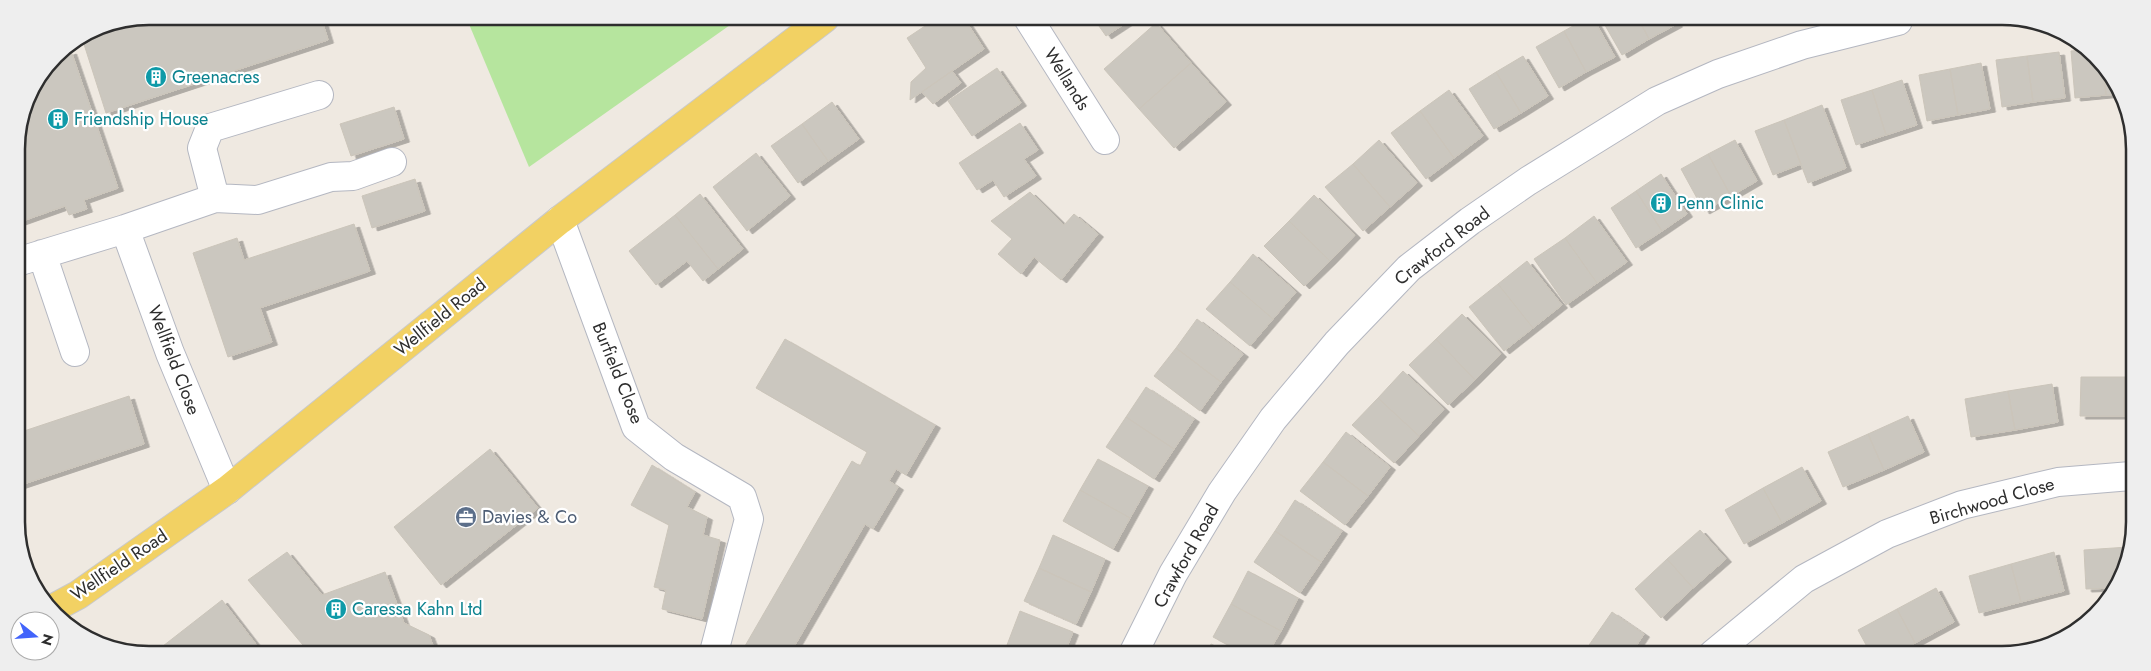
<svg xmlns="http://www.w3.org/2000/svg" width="2151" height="671" font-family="Jost,sans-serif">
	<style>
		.green { fill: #b6e59e }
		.building { fill: #cbc7bf; stroke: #cbc5ba; filter: url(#shadow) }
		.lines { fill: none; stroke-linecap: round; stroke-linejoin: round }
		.minor-casing { stroke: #b4b7c1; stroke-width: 30 }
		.major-casing { stroke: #c9c9c9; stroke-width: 30 }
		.minor { stroke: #fff; stroke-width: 28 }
		.major { stroke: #f2d163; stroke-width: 28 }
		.labels { text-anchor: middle; stroke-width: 4.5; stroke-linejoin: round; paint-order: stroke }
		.culture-label { font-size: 18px; fill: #0d838f; stroke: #fff; text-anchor: start }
		.street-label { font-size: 18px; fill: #2e2e2e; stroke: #fff }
		.service-label { font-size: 18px; fill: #4e5e75; stroke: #fff; text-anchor: start }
		.rim { fill: none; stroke: #2e2e2e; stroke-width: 2.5 }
	</style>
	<defs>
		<filter id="shadow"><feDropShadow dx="5.5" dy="3" stdDeviation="0" flood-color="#0004"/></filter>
	</defs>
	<rect width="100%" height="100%" fill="#efe9e1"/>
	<path class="green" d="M466 17 740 18 529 167Z"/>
	<path class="building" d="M149 16 321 17 328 40 106 113 82 38 99 26Z
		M937 18H964L984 49 910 100 911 82 926 68 907 38Z
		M1094 19H1132L1106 36Z
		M1584 20H1594L1615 57 1586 72 1564 31Z
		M1602 20H1639L1649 39 1622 55Z
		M1639 20H1675L1677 24 1649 39Z
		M1156 23 1191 63 1139 109 1104 69Z
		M1564 31 1586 72 1559 88 1536 47Z
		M2083 50 2102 61 2106 95 2075 98 2071 51Z
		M71 51 118 188 84 200 87 209 69 215 65 206 17 223V141L26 98 54 57Z
		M2059 52 2065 98 2033 102 2027 56Z
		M1523 56 1548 96 1521 113 1496 72Z
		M2027 56 2033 102 2002 107 1996 60Z
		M1191 63 1226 102 1174 148 1139 109Z
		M1981 63 1990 109 1958 115 1950 69Z
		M2104 65 2118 94 2106 95Z
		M997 68 1021 103 972 136 948 101Z
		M1950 69 1958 115 1927 121 1919 75Z
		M952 71 961 83 933 104 922 92Z
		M1496 72 1521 113 1494 129 1469 89Z
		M1902 80 1917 125 1886 135 1872 90Z
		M1449 90 1483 136 1454 158 1420 111Z
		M1872 90 1886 135 1856 145 1841 100Z
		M832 102 859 139 828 161 802 124Z
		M1822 105 1846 168 1808 183 1784 120Z
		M394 107 404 139 351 156 340 124Z
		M1420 111 1454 158 1426 179 1391 133Z
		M1784 120 1801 164 1773 175 1755 131Z
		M1020 123 1038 150 1024 159 1036 176 1004 197 993 180 977 190 959 163Z
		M802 124 828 161 798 183 771 146Z
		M1379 140 1417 183 1390 207 1353 164Z
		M1735 140 1757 181 1731 196 1708 154Z
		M756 153 790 196 747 231 713 187Z
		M1708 154 1731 196 1704 211 1681 169Z
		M1353 164 1390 207 1363 231 1325 187Z
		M1661 174 1687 214 1662 231 1636 191Z
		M415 179 425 211 372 228 362 196Z
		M1636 191 1662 231 1636 248 1611 208Z
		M1030 192 1064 225 1074 214 1098 234 1061 280 1034 257 1021 274 998 254 1012 239 991 221Z
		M700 194 743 249 718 269 675 215Z
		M1314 195 1355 235 1330 261 1289 221Z
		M675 215 718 269 703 281 687 261 656 285 629 251Z
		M1594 216 1627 262 1597 283 1565 238Z
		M1289 221 1330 261 1304 286 1264 246Z
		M354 224 370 271 260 308 272 342 228 357 193 253 237 238 244 260Z
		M1565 238 1597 283 1566 305 1534 259Z
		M1253 254 1296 292 1273 319 1230 282Z
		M1527 261 1562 305 1533 328 1498 284Z
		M1230 282 1273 319 1250 346 1206 309Z
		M1498 284 1533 328 1504 351 1469 307Z
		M1462 314 1501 354 1475 380 1436 339Z
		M1197 319 1243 354 1221 382 1176 348Z
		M785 339 935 425 906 475 896 469 889 481 898 487 873 529 865 524 791 652H754L745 646 852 461 860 466 867 452 756 388Z
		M1436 339 1475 380 1448 405 1409 365Z
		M1176 348 1221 382 1200 411 1154 376Z
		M1403 371 1444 409 1419 436 1378 398Z
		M2081 377H2125L2124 416H2080Z
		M2125 377H2131V417L2124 416Z
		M2052 384 2058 422 2015 430 2008 391Z
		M1146 387 1194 419 1174 449 1126 417Z
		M2008 391 2015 430 1971 437 1965 399Z
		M129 396 144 444 18 486V433Z
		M1378 398 1419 436 1394 463 1352 425Z
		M1908 416 1924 452 1884 470 1868 434Z
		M1126 417 1174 449 1154 479 1106 447Z
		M1346 432 1390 467 1368 496 1323 462Z
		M1868 434 1884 470 1843 487 1828 452Z
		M490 449 538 508 441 585 394 527Z
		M1098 459 1148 486 1130 518 1080 490Z
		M1323 462 1368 496 1345 525 1300 491Z
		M652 465 695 492 687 507 707 517 703 535 720 540 702 619 662 609 666 590 654 587 669 525 631 505Z
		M1802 467 1821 501 1782 523 1763 488Z
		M1763 488 1782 523 1744 544 1725 510Z
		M1080 490 1130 518 1113 549 1063 521Z
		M1295 500 1342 531 1321 562 1275 531Z
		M1700 530 1726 559 1693 588 1667 559Z
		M1275 531 1321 562 1300 593 1254 562Z
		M1053 535 1105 559 1091 592 1039 568Z
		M2128 547 2129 560 2116 588 2086 589 2084 550Z
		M287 552 322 595 385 572 404 623 429 635 435 651H308L248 580Z
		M2054 552 2064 591 2021 602 2011 564Z
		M1667 559 1693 588 1661 618 1635 589Z
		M2011 564 2021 602 1979 613 1969 576Z
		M1039 568 1091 592 1076 624 1024 601Z
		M1248 571 1298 598 1281 631 1231 604Z
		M1936 588 1954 622 1915 643 1897 609Z
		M222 600 255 643 258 650H167L163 646Z
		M1231 604 1281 631 1268 653H1243L1213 637Z
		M1897 609 1915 643 1894 654H1871L1858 630Z
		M1020 611 1073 632 1065 652H1026L1007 645Z
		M1612 612 1644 634 1631 654H1595L1587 648Z
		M1211 644 1231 653H1207Z
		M1007 645 1026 652H1004Z
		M1832 646 1838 654H1822Z"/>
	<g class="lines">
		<g class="minor-casing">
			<path id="minor" d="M1028 18 1105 140
				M215 198 202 148 210 128 319 95
				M560 220 636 427 674 457 742 497 749 519 714 652
				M125 229 170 353 227 490
				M42 254 75 352
				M17 262 125 229 215 198 258 200 331 177 353 176 392 162
				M1134 652 1173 574 1222 492 1273 419 1337 343 1409 268 1470 221 1528 181 1657 101 1718 74 1802 45 1898 21
				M1713 654 1804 579 1887 534 1962 505 2058 482 2131 476"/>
		</g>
		<g class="major-casing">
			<path id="major" d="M50 610 78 595 227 490 560 220 825 18"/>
		</g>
		<use href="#minor" class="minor"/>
		<use href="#major" class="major"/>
	</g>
	<defs>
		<g id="building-disc" transform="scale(1.125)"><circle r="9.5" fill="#0f9aa8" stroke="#fff"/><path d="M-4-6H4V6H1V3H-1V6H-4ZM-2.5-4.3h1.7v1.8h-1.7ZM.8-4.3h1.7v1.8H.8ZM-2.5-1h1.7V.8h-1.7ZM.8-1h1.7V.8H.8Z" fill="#fff"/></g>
		<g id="office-disc" transform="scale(1.125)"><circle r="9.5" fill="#5c6f8a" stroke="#fff"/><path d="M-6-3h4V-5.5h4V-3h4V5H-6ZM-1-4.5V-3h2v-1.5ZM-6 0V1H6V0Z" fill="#fff"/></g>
	</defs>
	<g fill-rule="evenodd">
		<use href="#building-disc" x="156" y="77"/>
		<use href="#building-disc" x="58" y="119"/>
		<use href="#building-disc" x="1661" y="203"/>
		<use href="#office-disc" x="466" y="517"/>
		<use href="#building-disc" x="336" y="609"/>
	</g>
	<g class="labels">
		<g class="culture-label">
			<text x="172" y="83">Greenacres</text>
			<text x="74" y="125">Friendship House</text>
			<text x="1677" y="209">Penn Clinic</text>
			<text x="352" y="615">Caressa Kahn Ltd</text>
		</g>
		<g class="street-label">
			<text transform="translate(1067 79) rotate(58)" y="6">Wellands</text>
			<text transform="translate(1442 246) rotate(-38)" y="6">Crawford Road</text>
			<text transform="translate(440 317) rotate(-39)" y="6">Wellfield Road</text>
			<text transform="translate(174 360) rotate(69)" y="6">Wellfield Close</text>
			<text transform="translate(618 373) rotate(68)" y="6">Burfield Close</text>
			<text transform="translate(1992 501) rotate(-16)" y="6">Birchwood Close</text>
			<text transform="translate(1186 556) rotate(-61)" y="6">Crawford Road</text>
			<text transform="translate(119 565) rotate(-34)" y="6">Wellfield Road</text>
		</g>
		<g class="service-label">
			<text x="482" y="523">Davies &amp; Co</text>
		</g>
	</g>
	<path d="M0 0H2151V671H0ZM149 25H2002A124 124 0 0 1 2126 149V522A124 124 0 0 1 2002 646H149A124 124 0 0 1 25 522V149A124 124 0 0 1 149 25Z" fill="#eee" fill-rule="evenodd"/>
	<path class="rim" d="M149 25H2002A124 124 0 0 1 2126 149V522A124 124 0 0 1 2002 646H149A124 124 0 0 1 25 522V149A124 124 0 0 1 149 25Z"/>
	<g transform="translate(35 636) rotate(107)"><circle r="24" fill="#ffffff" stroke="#ababab"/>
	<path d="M0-4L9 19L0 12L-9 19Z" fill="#4264fb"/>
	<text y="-8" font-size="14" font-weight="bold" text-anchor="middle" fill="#2e2e2e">N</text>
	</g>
</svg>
